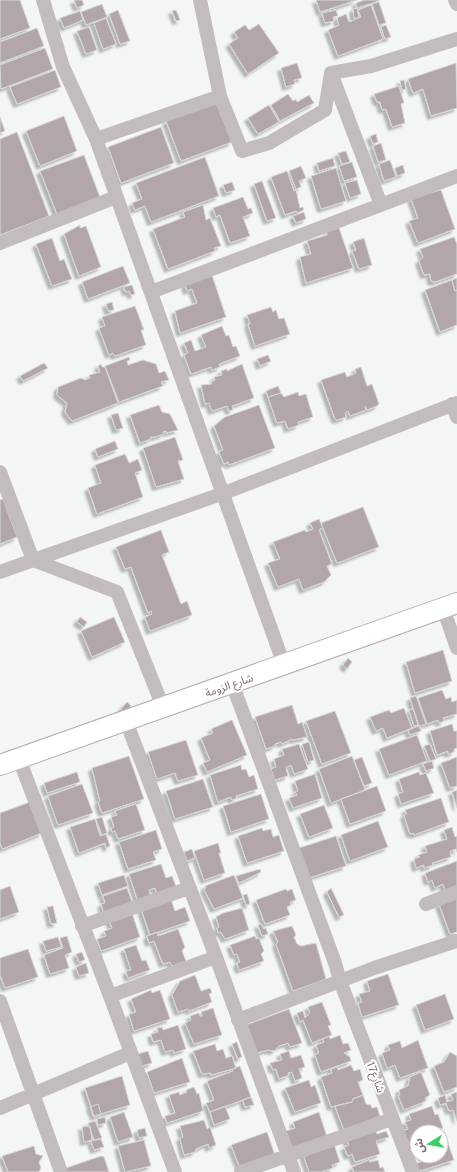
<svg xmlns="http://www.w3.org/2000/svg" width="457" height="1172" font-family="'Public Sans','Noto Sans Arabic',sans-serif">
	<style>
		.building { fill: #b2a6ac; stroke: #d6d8d8; filter: url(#shadow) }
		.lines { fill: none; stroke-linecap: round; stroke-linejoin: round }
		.secondary-casing { stroke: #b8aeb3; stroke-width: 22 }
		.street { stroke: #c3bcbf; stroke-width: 14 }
		.secondary { stroke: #fff; stroke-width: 20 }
		.labels { text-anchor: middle; stroke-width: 4; stroke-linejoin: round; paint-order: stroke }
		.street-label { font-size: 11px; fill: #816975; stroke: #fff }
	</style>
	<defs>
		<filter id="shadow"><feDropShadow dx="-3.5" dy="3.5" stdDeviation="1" flood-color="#0004"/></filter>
	</defs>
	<rect width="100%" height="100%" fill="#f4f6f6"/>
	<path class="building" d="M0 0H20L30 28 0 39Z
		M74 0H82L84 5 77 8Z
		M316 0H357L320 12Z
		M364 0H379V1L357 8 356 3Z
		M379 2 386 23 379 25 372 4Z
		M102 4 107 17 86 25 81 12Z
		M371 5 383 39 338 56 328 30 339 25 337 18 346 14 349 22 361 17 358 10Z
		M357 8 359 18H354L353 9Z
		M118 10 130 41 120 44 109 14Z
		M176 10 180 20 176 21 172 11Z
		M336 10 338 16 333 17 334 21 325 23 322 13Z
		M80 11 83 20 64 28 60 18Z
		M106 18 116 44 103 49 94 23Z
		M259 24 279 53 248 74 229 44 238 38 234 32 245 25 249 30Z
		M386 25 391 37 385 39 381 27Z
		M89 27 97 50 86 54 77 31Z
		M37 28 44 46 0 63V42Z
		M45 48 53 69 1 89 0 65Z
		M297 63 302 78 294 80 295 84 286 87 281 68Z
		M456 63 457 108 431 116 423 89 413 93 408 79Z
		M55 70 61 87 17 104 10 87Z
		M404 80 406 89 402 90 400 81Z
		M399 86 404 103 401 104 405 123 392 127 386 109 382 110 380 102H377L374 94Z
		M288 94 293 101 296 99 297 102 309 95 314 103 280 121 271 105Z
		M217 102 232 142 181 161 166 121Z
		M269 105 279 122 258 134 248 118Z
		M64 116 77 151 40 166 26 131Z
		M0 117 5 131 0 133Z
		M161 127 174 163 121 183 108 147Z
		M17 132 49 216 0 235V139Z
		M376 134 378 142 373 144 370 136Z
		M381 143 386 160 378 162 373 146Z
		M346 151 350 162 342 164 338 153Z
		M84 155 100 197 57 214 40 171Z
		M205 157 219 196 151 222 145 206 135 210 132 203 142 199 136 183Z
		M333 158 335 166 319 171 317 163Z
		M390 160 396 177 384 181 379 164Z
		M352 162 357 177 344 181 339 166Z
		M403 165 405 173 397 176 395 168Z
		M301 166 306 178 299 181 301 187 296 189 289 171Z
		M336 168 346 201 321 209 311 176Z
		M287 171 294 191 296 190 300 208 303 207 304 210 297 213 296 211 285 215 271 177Z
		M357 180 361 194 350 198 345 183Z
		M262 181 276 218 267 221 254 184Z
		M232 182 235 190 226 193 223 185Z
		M441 190 455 229 418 243 409 221 418 218 411 198Z
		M243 197 248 209 251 208 253 213 243 217 250 236 230 243 220 215 216 217 213 208Z
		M203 205 206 220 210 218 221 246 214 248 215 251 168 269 153 229 185 217 183 212Z
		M304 212 306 219 296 223 293 216Z
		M80 225V228L86 226 101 267 79 276 64 234Z
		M339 228 353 268 306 283 300 257 311 254 307 241 327 235V231Z
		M454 237 457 244V274L435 282 431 281 430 274 424 275 419 261 423 257 420 249Z
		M52 238 60 261 64 259 72 279 52 286 36 244Z
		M364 238 372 265 359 269 352 251 356 250 353 242Z
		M123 266 130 283 88 299 82 282Z
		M212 275 226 317 180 333 175 311 197 303 192 289 187 291 185 284Z
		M457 278V290L455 291 452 280Z
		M452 280 455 291 457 290V325L440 332 425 290Z
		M132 285 135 294 131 295 129 291 126 292 124 287Z
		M112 302 114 310 108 311 106 304Z
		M135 306 144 330H141L146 345 115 356 113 353 109 355 99 328 105 326 102 317Z
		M271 307 273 312 276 310 279 319 284 318 290 334 255 346 248 324H250L247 315Z
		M222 326 226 336 229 335 233 347 236 346 240 356 219 364 220 367 212 370 211 367 191 374 184 355 188 353 184 343 191 340 195 351 206 347 201 335Z
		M268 355 271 361 260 366 257 359Z
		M129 357 130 360 127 361 128 365 143 360 156 364 159 373 165 371 169 380 161 382 163 386 119 402 105 366Z
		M44 363 48 368 23 381 20 376Z
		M101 364 102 367H105L118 403 72 421 65 412 67 403 57 395 58 387 81 378 85 380 90 378 89 375 100 372 98 366Z
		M242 364 254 398 232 406 233 410 229 411 227 406 212 411 209 403 205 404 201 385 212 384 211 382 215 380 214 377 222 375 221 371 227 369V371Z
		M361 367 367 386 372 384 379 404 377 406 367 410 365 406 366 410 350 416 348 411 345 413 346 417 337 420 335 419 321 380 345 372 347 377 356 373 355 369Z
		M278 386 281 393 268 397 266 391Z
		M298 392 299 396 306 394 313 417 298 422 299 425 288 429 285 421 277 423 268 397 281 393 284 397Z
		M159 405 162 412 170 414 178 430 166 433V431L163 432 164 434 155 437H150L151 439 140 443 130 415Z
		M259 405 275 448 229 465 228 462 224 464 219 452 223 450 214 426 225 417Z
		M118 413 123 428 116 430 111 415Z
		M175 437 183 460 178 461 184 479 156 487 143 448Z
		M115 441 118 449 98 457 95 449Z
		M125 454 129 463 138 459 142 470 135 473 143 497 97 514 88 488 101 483 95 465Z
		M3 499 17 537 0 544V500Z
		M363 507 379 547 337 563 321 523Z
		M319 519 323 528 319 530 332 564 327 566 331 575 324 582 303 590 299 579 278 587 268 563 280 559 273 542 305 530 306 532 313 529 310 523Z
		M161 530 169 552 162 555 181 604 187 601 192 615 150 631 145 617 152 614 151 611 148 613 131 567 125 569 116 547Z
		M80 617 87 622 84 627 77 622Z
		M114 617 125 642 92 657 81 631Z
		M443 650 452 681 415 693 406 662Z
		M348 658 352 662 347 669 343 665Z
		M442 690 446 699 451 697 452 702 457 700V714L443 718 444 721 439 723 438 720 427 724 418 698Z
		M416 696 426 724 419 726 410 698Z
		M127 702 131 706 126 713 121 709Z
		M292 705 298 724 302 722 307 737 293 740 292 739 282 744 281 742 275 744V746L266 749 255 717Z
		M404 708 412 728 387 738 383 728 376 731 370 717 389 710 391 713Z
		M413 709 418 725 414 726 409 710Z
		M335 711 351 753 322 764 306 721Z
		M232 720 247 755 207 772 203 763 210 760 201 738 213 733 211 729Z
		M452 724 454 731H457V748L454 749V752L448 754V751L437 755 430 731Z
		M419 726 421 731 410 735 408 730Z
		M417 735 427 761 389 775 379 749Z
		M186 740 198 775 178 781 175 773 157 779 148 752Z
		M309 742 314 760 308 762 302 744Z
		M299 744 308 769 294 774 291 765 286 767 288 776 275 780 271 769 276 767 274 759 284 755 282 749Z
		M430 744 436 759 430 761 424 746Z
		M129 756 144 799 102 813 98 802 100 801 92 768Z
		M352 756 365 790 331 803 319 769Z
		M362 757 372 783 364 786 354 760Z
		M457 757V786L450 788 441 763Z
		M432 761 434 768 426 771 423 764Z
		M241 765 242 770 246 769 249 777 254 775 258 789 236 796 237 798 232 800 231 797 218 802 210 775Z
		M77 772 80 782 47 793 44 783Z
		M419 772 420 775 426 773 434 793 401 804 398 794 403 792 399 779Z
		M315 774 322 798 293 808 289 798 297 795 295 792 298 791 295 781Z
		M203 779 213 807 175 819 166 791Z
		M82 784 93 813 58 825 48 796Z
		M377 786 386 811 350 824 341 799Z
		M457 790V808L452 792Z
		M261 794 269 819 231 832 223 806Z
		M441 798 449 822 414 835 413 833 410 834 404 815 407 814 405 810Z
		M30 802 42 833 2 849 0 843V813Z
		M136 804 145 830 118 839 115 831 112 832 111 828 114 827 111 817 117 815 115 811Z
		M324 805 333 828 309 837 300 814Z
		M102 817 107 833 102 835 96 819Z
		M95 819 100 836 106 834 110 846 106 848 105 843 79 853 70 827Z
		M378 821 388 847 350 861 341 835Z
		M452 827 455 837 457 836V852L456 849 450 851 451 857 432 863 433 865 424 868V865L416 868 414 859 420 857 418 855 427 852 425 846 447 839 444 830Z
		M262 828 263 831 271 829 273 837 279 835 284 851 247 863 238 836Z
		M156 830 162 849 153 852 156 860 128 869 119 842Z
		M336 836 346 866 309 878 299 848Z
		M218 843 221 853H219L225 873 204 880 194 851Z
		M192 849 195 858 187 861 184 852Z
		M457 861V888L446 893 443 884 435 888 432 880 428 882 425 873Z
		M161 864 166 878 172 876 177 889 158 897 155 888 149 890 151 898 138 902 129 874Z
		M260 869 261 872 239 883 236 876Z
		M124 875 128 886 102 895 98 883Z
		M234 875 243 898 214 909 204 889 206 888 205 886Z
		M10 886 19 912 0 919V890Z
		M127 888 133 904 104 914 101 904 105 903 103 896Z
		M331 888 344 915 339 917 327 892Z
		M286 889 287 891 292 889 296 900 290 902 291 905 287 907 290 915 265 924 256 900Z
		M247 894 250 904 246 905 243 895Z
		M457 898V932L450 934 439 904Z
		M171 899 175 911 185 907 190 921 150 935 141 909Z
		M53 906 57 923 51 924 47 907Z
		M242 908 249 930 225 939 221 932 218 933 217 928 219 927 216 917 223 913Z
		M131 910 140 937 101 951 97 939 106 936 104 931 112 928 109 920Z
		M261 924 264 929 266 928 268 934 262 936 258 925Z
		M292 926 296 935 294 937 297 944 301 946 316 943 326 979 293 991 276 944 278 942 273 931Z
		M178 929 185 947 182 951 186 961 172 966 170 962 163 964 154 941 149 943 147 936 157 932 158 936Z
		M67 936 72 952 65 955 69 968 50 974 44 955 63 948 60 938Z
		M255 936 256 939 259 938 264 951 261 954 264 961 239 970 237 963 240 962 237 954 234 955 230 945Z
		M58 937 61 947 46 951 43 941Z
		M136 945 142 961 146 960 150 970 128 978 126 971 131 970 124 949Z
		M28 949 38 977 5 988 0 975V958Z
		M82 952 85 960 79 962 76 954Z
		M86 963 89 973 79 976 76 967Z
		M388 974 399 1005 362 1017 358 1003 362 1002 359 994 370 991 367 981Z
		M195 975 201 991 210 988 212 993 209 994 212 1002 189 1011 188 1009 178 1012 172 995 180 981Z
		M151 990 152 993 160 990 170 1019 134 1031 129 1014 136 1012 131 999Z
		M445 994 454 1019 425 1030 416 1005Z
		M322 1002 331 1025 328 1026 332 1035 312 1043 303 1020 300 1022 297 1013 303 1011 305 1018 310 1013 308 1007Z
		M213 1008 222 1035 194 1044 185 1023 191 1020 190 1016 199 1013 200 1016H202L201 1012Z
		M289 1009 302 1043 290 1047 288 1043 279 1046 274 1051 268 1050 257 1053 246 1025Z
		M178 1025 186 1049 174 1053 173 1050 165 1052 161 1040 153 1042 151 1034 158 1032 157 1028 162 1027 163 1030Z
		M340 1035 343 1044 348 1043 351 1050 344 1053 350 1057 351 1061 321 1072 315 1055 319 1053 316 1045 324 1042 323 1039 329 1036 330 1039Z
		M418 1040 428 1068 400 1078 395 1065 387 1068 382 1053 390 1050 388 1045 400 1041 402 1048Z
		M237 1042 242 1057 238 1059 232 1044Z
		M215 1044 217 1051 223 1049 226 1058 232 1056 236 1068 211 1075V1073L202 1074 193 1051Z
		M148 1051 152 1063 142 1066 138 1054Z
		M289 1051 291 1058 301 1055 305 1067 299 1069 302 1078 295 1081 292 1072 288 1073 289 1075 279 1079 276 1069 273 1070 270 1063 282 1060 280 1054Z
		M450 1052 457 1056V1087L444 1092 434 1066 444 1062Z
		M182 1058 190 1082 154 1093 147 1072Z
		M351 1065 354 1071 360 1069 363 1080 358 1082 363 1095 353 1099 352 1102 331 1107 321 1077 332 1073 331 1069 337 1067 338 1070Z
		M240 1066 251 1097 210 1112 206 1103 214 1100 207 1081 233 1071 232 1069Z
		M421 1072 430 1095 425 1098 426 1101 404 1110 398 1095H400L399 1090 408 1086 410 1077Z
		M122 1076 130 1105 94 1116 85 1088Z
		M309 1080 311 1087 315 1085 321 1103 295 1112 285 1088Z
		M194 1087 197 1094 199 1093 203 1111 167 1123 165 1116 175 1113 169 1095 179 1092 180 1095 187 1092 186 1090Z
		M457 1092V1121L453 1110 449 1111 446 1103 440 1105 438 1098 445 1095 447 1102 453 1100 451 1094Z
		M363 1095 366 1104 371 1105 372 1108 377 1107 380 1116 344 1130 335 1106 352 1102 353 1099Z
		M251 1097 254 1105 245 1107 243 1100Z
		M98 1104 101 1114 94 1117 90 1107Z
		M225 1106 230 1119 214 1125 210 1112Z
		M432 1106 435 1115 438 1114 443 1128 434 1132H417V1140L406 1144 402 1131 408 1129 405 1122 411 1120 409 1114Z
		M124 1112 133 1137 118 1142 110 1117Z
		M319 1112 327 1137 293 1150 286 1131 295 1128 293 1122Z
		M105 1117 106 1123 98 1125 97 1119Z
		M204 1120 207 1129 210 1127 216 1145 209 1148 208 1144 196 1149 195 1152 184 1155 180 1138 183 1137 180 1126Z
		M95 1121 102 1138 94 1140 88 1123Z
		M90 1126 92 1140 84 1142 82 1127Z
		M145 1128 147 1136 139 1138 137 1130Z
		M375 1129 377 1134 386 1131 389 1137 376 1141 380 1154 355 1162 352 1154 348 1156 344 1147 349 1145 346 1139Z
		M267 1132 275 1155 240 1168 231 1145Z
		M446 1137 454 1160 417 1172 414 1164 424 1161 422 1156H441V1139Z
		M101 1139 104 1147 94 1150 91 1141Z
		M144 1140 151 1166 125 1172 118 1146Z
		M333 1141 340 1162 332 1165 333 1168 321 1172H309L302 1151Z
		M34 1146 36 1154 43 1156 39 1162 41 1168 39 1172H8L2 1156Z
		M101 1156 104 1157 109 1172H67L66 1168Z
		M369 1160 370 1162 378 1160 380 1168 383 1167 385 1172H354L352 1167Z"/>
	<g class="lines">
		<g class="secondary-casing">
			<path id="secondary" d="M0 765 457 603"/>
		</g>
		<path class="street" d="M43 0 63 67 96 139 284 665
			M200 0 220 96 242 151 269 143 325 110 331 73
			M455 0 457 4
			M331 73 381 205
			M331 73 371 66 457 39
			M96 139 220 96
			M0 243 116 197
			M151 292 457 176
			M452 404 457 417
			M0 472 33 560 117 592 163 707
			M0 572 224 493 457 403
			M443 608 457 648
			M232 683 335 963 340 981 413 1172
			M126 721 216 957 294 1172
			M19 759 110 996 175 1172
			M426 904 457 892
			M82 926 189 888
			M110 996 216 957
			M0 1001 61 1172
			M238 1020 374 968 457 941
			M0 1108 130 1053
			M241 1172 392 1119"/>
		<use href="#secondary" class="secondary"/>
	</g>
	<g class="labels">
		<g class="street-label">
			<text transform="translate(229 685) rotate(-19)" y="4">شارع الزومة</text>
			<text transform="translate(376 1077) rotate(69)" y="4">شارع17</text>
		</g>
	</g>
	<g transform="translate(429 1144) rotate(259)"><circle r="19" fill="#ffffff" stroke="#cdc3c8"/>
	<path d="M0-3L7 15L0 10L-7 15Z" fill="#3cce66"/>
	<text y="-6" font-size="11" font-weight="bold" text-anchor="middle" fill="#816975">ش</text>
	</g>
</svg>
